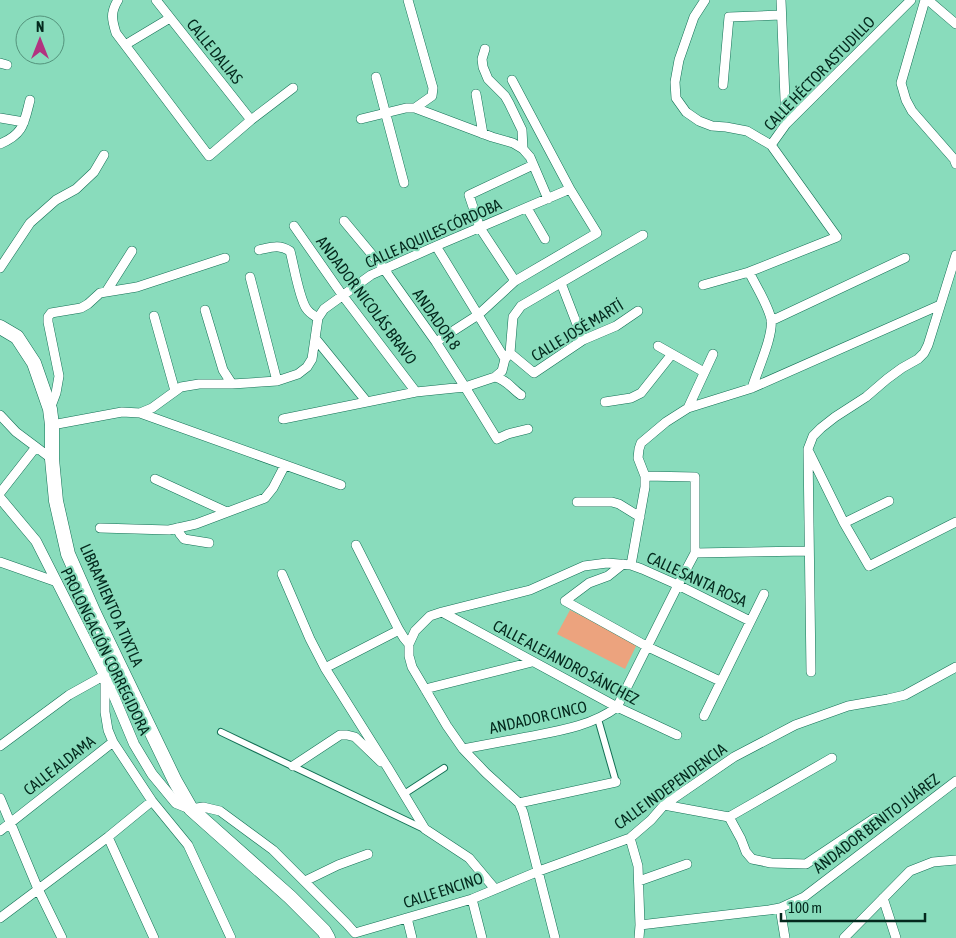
<svg xmlns="http://www.w3.org/2000/svg" width="956" height="938" font-family="'Asap Condensed',sans-serif">
	<style>
		.green { fill: #eca37e }
		.lines { fill: none; stroke-linecap: round; stroke-linejoin: round }
		.pedestrian-casing { stroke: #137055; stroke-width: 8 }
		.minor-casing { stroke: #137055; stroke-width: 10 }
		.tertiary-casing { stroke: #137055; stroke-width: 11 }
		.primary-casing { stroke: #137055; stroke-width: 15 }
		.pedestrian { stroke: #fff; stroke-width: 6 }
		.minor { stroke: #fff; stroke-width: 9 }
		.tertiary { stroke: #fff; stroke-width: 10 }
		.primary { stroke: #fff; stroke-width: 14 }
		.labels { text-anchor: middle; stroke-width: 4; stroke-linejoin: round; paint-order: stroke }
		.street-label { font-size: 16px; fill: #04291d; stroke: #89dcbc }
	</style>
	<rect width="100%" height="100%" fill="#89dcbc"/>
	<path class="green" d="M570 610 637 644 625 669 557 634Z"/>
	<g class="lines">
		<g class="pedestrian-casing">
			<path id="pedestrian" d="M598 719 616 782
				M221 732 424 829
				M404 794 444 768"/>
		</g>
		<g class="minor-casing">
			<path id="minor" d="M118 0C110 13 112 20 116 33L209 156 251 120 293 88
				M156 0 251 120
				M408 0 433 88 432 96 415 108
				M781 0 786 124
				M925 0 901 83 906 100 912 111 954 159 956 164
				M928 0 956 24
				M125 45 170 18
				M485 49 482 59 483 67 488 79 505 96 509 103 522 130 523 149 530 157 548 199
				M0 63 7 65
				M376 77 404 183
				M723 85 729 17 781 15
				M476 94 483 134
				M0 118 24 122
				M361 119 406 108H415L492 137 513 143 523 149
				M0 144C24 134 24 123 30 100
				M771 145 786 124 911 0
				M527 208 545 239
				M344 221 384 269 436 342 465 387 497 439 508 434 528 429
				M294 226 343 296 416 392
				M436 246 505 359
				M259 250C272 247 279 244 290 251 294 266 299 297 306 308 309 313 313 315 318 318
				M0 268 30 223 56 200 76 189 94 172 104 155
				M749 272C756 286 768 305 771 319 774 335 757 371 752 388
				M250 277 277 381
				M515 281 480 228 469 195 533 165
				M561 283 583 340
				M703 285 749 272 837 237 771 145 747 131 726 127 712 126 699 121 686 112 676 98 675 82 679 60 694 17 705 0
				M106 292 132 251
				M205 310 223 370 232 384
				M154 316 175 391
				M771 321 905 258
				M315 338 367 402
				M436 342 478 315 515 281 597 233 570 189 512 80
				M658 346 704 372
				M510 353 534 373 583 340 616 326 638 311
				M495 377C506 379 512 389 521 395
				M605 402 631 398 641 393 672 354
				M688 408 713 354
				M50 409 56 393 59 376 48 322V317L51 313 81 308 88 304 100 293 137 287 225 258
				M140 413 152 408 181 387 199 384H232L277 381 298 374 307 367 312 359 318 318 324 309 371 275 436 246 570 189
				M0 415 16 432 52 459
				M283 419 416 392 465 387 495 377 502 371 505 359 510 353 513 317 521 306 643 235
				M52 425 122 412 140 413 341 485
				M809 452 844 523 869 566 956 522
				M155 479 227 512
				M0 493 36 447
				M577 502H612L619 504 640 517
				M844 523 889 501
				M100 528 169 530 196 524 265 498 273 488 285 465
				M177 528 180 534 184 539 209 543
				M356 545 399 630 404 638 409 644
				M695 553 809 551
				M0 562 57 582
				M623 564 608 576 589 583 565 601 648 647 720 681
				M631 565 645 487V476L638 458 639 449 641 443 666 422 688 408 752 388 940 305
				M282 574 310 639 325 668 388 768 425 829 469 858 495 889
				M442 612 617 707 677 735
				M105 641V712L108 730 113 742 152 801 188 845 231 938
				M325 668 399 630
				M811 672 808 449 813 436 821 428 835 417 866 397 887 379 902 368 918 359 924 353 928 345 956 255
				M425 689 532 662
				M704 716 764 594
				M0 746 69 695 105 675
				M463 749C484 745 505 741 527 737 558 731 592 726 617 707L678 585 695 553V477L645 476
				M293 766 340 735H347L355 737 381 762
				M0 798 38 889 62 938
				M519 803 616 782
				M664 805 729 817 741 839 746 852 752 859 771 863 806 864 875 818
				M191 809 203 807 220 811 273 850 346 923 355 933 472 899 539 871 630 838 651 820 664 805 734 757 795 725 848 706 888 699 905 695 956 667
				M729 817 832 758
				M0 831 113 742
				M108 837 154 938
				M630 838 638 866 640 925 639 938
				M305 881 338 865 368 854
				M639 881 687 864
				M883 898 896 938
				M472 899 482 938
				M780 908 785 938
				M0 918 108 837 152 801
				M407 918 412 938
				M640 925 769 910 780 908 804 897 956 781
				M555 938 523 812 519 803 486 773 463 749 447 726 412 667 409 656V644L415 631 430 616 442 612 530 590 584 566 607 563 631 565 642 569 678 585 750 621
				M844 938 910 871 933 862 956 860"/>
		</g>
		<g class="tertiary-casing">
			<path id="tertiary" d="M0 498 36 541 111 689 134 744 152 774 176 803 191 809"/>
		</g>
		<g class="primary-casing">
			<path id="primary" d="M0 327 17 337 34 363 50 409 52 425V459L56 501 68 554 94 613 175 781 191 809 290 897 324 931 328 938"/>
		</g>
		<use href="#pedestrian" class="pedestrian"/>
		<use href="#minor" class="minor"/>
		<use href="#tertiary" class="tertiary"/>
		<use href="#primary" class="primary"/>
	</g>
	<g class="labels">
		<g class="street-label">
			<text transform="translate(215 51) rotate(51)" y="6">CALLE DALIAS</text>
			<text transform="translate(819 73) rotate(-46)" y="6">CALLE HÉCTOR ASTUDILLO</text>
			<text transform="translate(433 233) rotate(-24)" y="6">CALLE AQUILES CÓRDOBA</text>
			<text transform="translate(367 300) rotate(53)" y="6">ANDADOR NICOLÁS BRAVO</text>
			<text transform="translate(437 319) rotate(55)" y="6">ANDADOR 8</text>
			<text transform="translate(577 330) rotate(-31)" y="6">CALLE JOSÉ MARTÍ</text>
			<text transform="translate(697 579) rotate(25)" y="6">CALLE SANTA ROSA</text>
			<text transform="translate(112 605) rotate(66)" y="6">LIBRAMIENTO A TIXTLA</text>
			<text transform="translate(106 651) rotate(64)" y="6">PROLONGACIÓN CORREGIDORA</text>
			<text transform="translate(566 662) rotate(28)" y="6">CALLE ALEJANDRO SÁNCHEZ</text>
			<text transform="translate(538 717) rotate(-13)" y="6">ANDADOR CINCO</text>
			<text transform="translate(59 765) rotate(-38)" y="6">CALLE ALDAMA</text>
			<text transform="translate(670 786) rotate(-36)" y="6">CALLE INDEPENDENCIA</text>
			<text transform="translate(876 823) rotate(-37)" y="6">ANDADOR BENITO JUÁREZ</text>
			<text transform="translate(443 890) rotate(-18)" y="6">CALLE ENCINO</text>
		</g>
	</g>
	<g transform="translate(40 40)"><circle r="24" fill="#89dcbc" stroke="#54947c"/>
	<path d="M0-4L9 19L0 12L-9 19Z" fill="#b23380"/>
	<text y="-8" font-size="14" font-weight="bold" text-anchor="middle" fill="#04291d">N</text>
	</g>
	<path d="M781 913v8h144v-8" fill="none" stroke="#04291d" stroke-width="2.5"/>
	<text x="788" y="913" font-size="15" fill="#04291d" stroke="#89dcbc" stroke-width="4" paint-order="stroke">100 m</text>
</svg>
